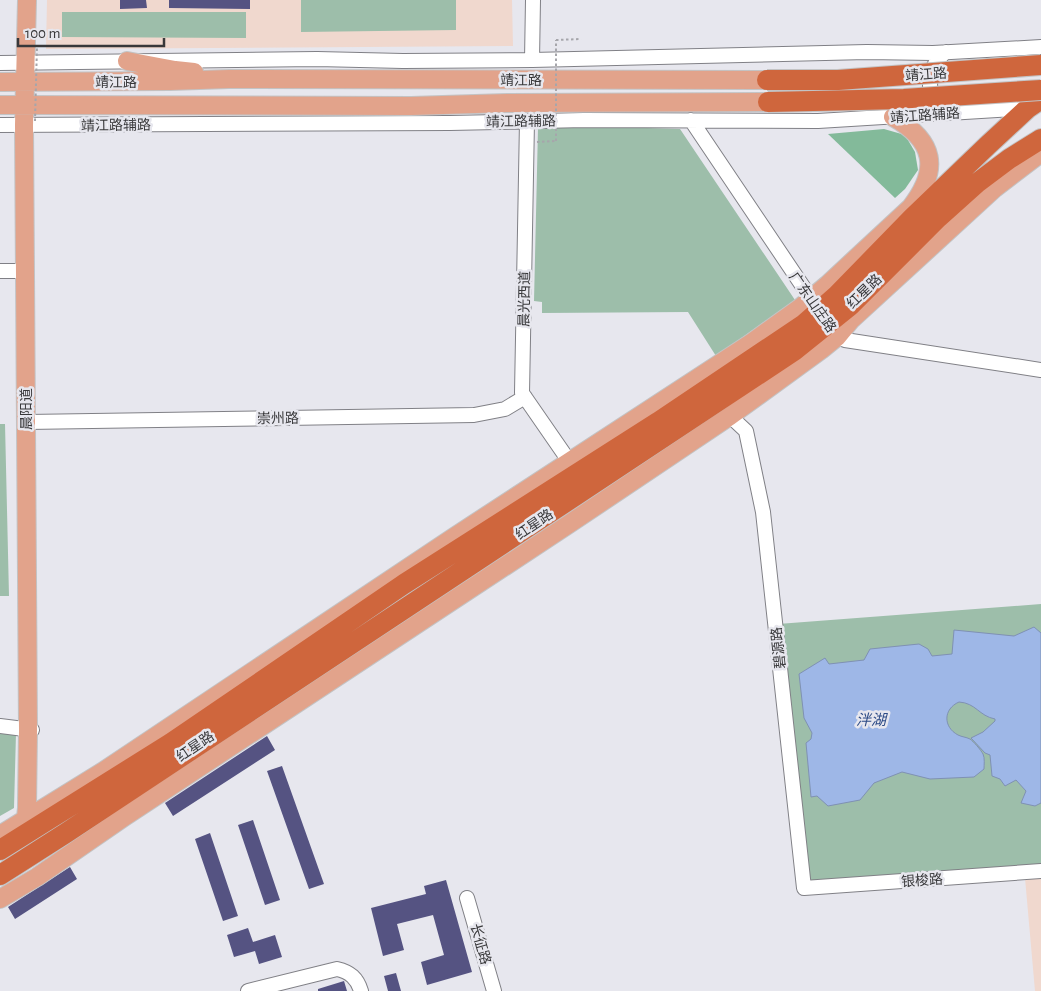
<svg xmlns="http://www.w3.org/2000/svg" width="1041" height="991" font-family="'Alegreya Sans','Noto Sans SC',sans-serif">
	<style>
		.education { fill: #f0d8ce }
		.green { fill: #9dbeaa }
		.forest { fill: #83ba9a }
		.water { fill: #9eb7e7; stroke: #7f91b3 }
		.building { fill: #555382 }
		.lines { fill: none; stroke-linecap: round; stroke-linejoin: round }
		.minor-casing { stroke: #808086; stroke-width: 16 }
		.major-casing { stroke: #c3c3c4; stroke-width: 20 }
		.highway-casing { stroke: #c3c3c4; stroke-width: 22 }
		.path { stroke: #a6a6ab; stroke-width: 2; stroke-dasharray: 2.5 2.5; stroke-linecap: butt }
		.minor { stroke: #fff; stroke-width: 14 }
		.major { stroke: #e2a38b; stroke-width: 18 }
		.highway { stroke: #cf663d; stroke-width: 20 }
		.highway-bridge-casing { stroke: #c3c3c4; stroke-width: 22; stroke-linecap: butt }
		.path-bridge { stroke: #a6a6ab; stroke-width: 2; stroke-dasharray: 2.5 2.5; stroke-linecap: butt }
		.highway-bridge { stroke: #cf663d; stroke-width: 20 }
		.labels { text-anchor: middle; stroke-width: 5; stroke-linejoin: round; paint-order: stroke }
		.street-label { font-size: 14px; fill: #38383a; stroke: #e7e7ee }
		.water-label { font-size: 15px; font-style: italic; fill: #2d4b86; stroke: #e7e7ee }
	</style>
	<rect width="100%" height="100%" fill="#e7e7ee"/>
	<path class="education" d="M47 0H512L513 46 46 49Z
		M1041 877V991H1035L1025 878Z"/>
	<path class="green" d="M301 0H456V30L301 32Z
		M62 12H246V38L62 37Z
		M615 127 680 129 795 300 716 356 688 312 542 313V302L534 301 538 128Z
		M0 424H5L9 596H0Z
		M1041 604V868L806 885 778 624Z
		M0 732 16 733 14 808 0 816Z"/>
	<path class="forest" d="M884 129 905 135 915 152 918 170 905 189 895 198 828 134Z"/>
	<path class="water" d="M1034 627 1041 633V803L1035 806 1021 803 1026 791 1016 780 1005 786 1000 779 992 776 990 755 985 753 971 738 983 732 995 721V719C979 716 976 703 959 702 943 709 943 727 958 735 962 737 966 737 970 739 973 741 981 750 983 754 985 758 984 765 984 769L974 777 930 779 902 772 874 783 860 800 828 806 817 796 811 797 806 743 811 739 812 733 804 718 799 674 825 658 829 664 864 660 870 649 919 644 928 649 932 656 952 654 954 630 1014 636Z"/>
	<path class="building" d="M120 0H146L147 8 120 9Z
		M169 0H250V9L169 8Z
		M267 736 275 750 173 816 165 803Z
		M282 766 324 884 309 889 267 771Z
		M253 820 280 900 265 905 238 825Z
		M210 833 238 916 223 921 195 839Z
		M70 867 77 879 15 919 8 907Z
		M446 880 472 972 427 985 421 962 444 955 433 915 397 924 404 950 383 956 371 908 426 894 424 886Z
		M248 928 253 942 275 935 282 957 259 964 255 951 234 957 227 935Z
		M396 973 401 991H388L384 976Z
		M344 981 347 991H318V989Z"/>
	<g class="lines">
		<g class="minor-casing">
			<path id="minor" d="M532 60 533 0
				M0 63 317 59 403 61 532 60 867 52 933 53 1041 47
				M934 105C927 85 928 66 946 52
				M691 120 816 306
				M527 121 522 393 569 461
				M0 125 450 123 584 120 818 121 1029 108
				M0 271H25
				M833 330 837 337 845 340 1041 370
				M730 416 746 431 763 512 804 888 1041 871
				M27 422 474 415 505 409 525 397
				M0 726 32 730
				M467 898 494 991
				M248 991 337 969C350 972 357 978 361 991"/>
		</g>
		<g class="major-casing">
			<path id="major" d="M127 61 175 70 194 72
				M0 82 170 81 229 79 767 80
				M0 105 411 106 507 103 768 102
				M25 826 27 808 28 730 24 125 27 0
				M0 835 102 772 454 537 751 343 801 307 827 285 911 207C940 169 935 141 893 117
				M0 899 37 877 124 817 569 524 730 416 821 350 837 337 851 320 995 188 1041 153"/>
		</g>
		<g class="highway-casing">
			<path id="highway" d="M0 850 171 743 404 584 658 422 804 324 837 295 912 218 988 145 1028 108 1041 99
				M0 875 66 833 794 351 850 306 938 218 977 183 1009 159 1041 139"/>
		</g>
		<path class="path" d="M556 40 581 39
			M537 142 556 141"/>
		<use href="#minor" class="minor"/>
		<use href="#major" class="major"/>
		<use href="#highway" class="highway"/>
		<g class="highway-bridge-casing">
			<path id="highway-bridge" d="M767 80H838L1041 65
				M768 102 904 99 1041 90"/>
		</g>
		<path class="path-bridge" d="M35 121 37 46
			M556 141V40"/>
		<use href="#highway-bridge" class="highway-bridge"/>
	</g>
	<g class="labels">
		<g class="street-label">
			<text transform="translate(926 74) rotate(-4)" y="5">靖江路</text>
			<text x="521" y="85">靖江路</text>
			<text x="116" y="87">靖江路</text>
			<text transform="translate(925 115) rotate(-4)" y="5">靖江路辅路</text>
			<text transform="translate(521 121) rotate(-1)" y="5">靖江路辅路</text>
			<text transform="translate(116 125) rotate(-1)" y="5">靖江路辅路</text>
			<text transform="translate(864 291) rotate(-44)" y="5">红星路</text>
			<text transform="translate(524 299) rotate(-89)" y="5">晨光西道</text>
			<text transform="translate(813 302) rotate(55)" y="5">广东山庄路</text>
			<text transform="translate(26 409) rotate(-90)" y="5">晨阳道</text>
			<text transform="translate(278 418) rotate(-1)" y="5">崇州路</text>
			<text transform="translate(534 524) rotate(-34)" y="5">红星路</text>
			<text transform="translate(778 648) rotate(-96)" y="5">碧源路</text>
			<text transform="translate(195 746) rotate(-34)" y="5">红星路</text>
			<text transform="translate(922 880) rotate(-4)" y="5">银梭路</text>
			<text transform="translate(481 944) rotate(74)" y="5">长征路</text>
		</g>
		<g class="water-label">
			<text x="871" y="725">泮湖</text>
		</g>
	</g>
	<path d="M18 38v8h146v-8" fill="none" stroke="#38383a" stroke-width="2.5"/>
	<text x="25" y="38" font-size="15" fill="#38383a" stroke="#e7e7ee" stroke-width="4" paint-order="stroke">100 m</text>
</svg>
